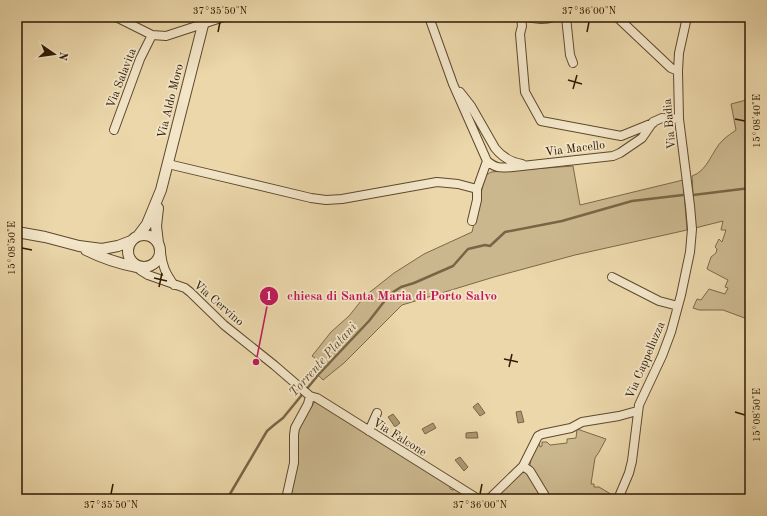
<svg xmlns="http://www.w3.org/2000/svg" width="767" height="516" font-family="'Old Standard TT',serif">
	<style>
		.green { fill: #cbb78e; stroke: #7d6848 }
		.water { fill: #ab9771; stroke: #796545 }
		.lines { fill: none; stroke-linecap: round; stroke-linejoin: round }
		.stream { stroke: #796545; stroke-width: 2.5 }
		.minor-casing { stroke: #5e492d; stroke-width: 10 }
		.tertiary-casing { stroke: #5e492d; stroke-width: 12 }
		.minor { stroke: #f2e5c8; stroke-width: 8 }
		.tertiary { stroke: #f2e5c8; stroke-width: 10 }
		.ticks { fill: none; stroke: #2f1a03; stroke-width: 1.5 }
		.labels { text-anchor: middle; stroke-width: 3.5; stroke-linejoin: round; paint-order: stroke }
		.street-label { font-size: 12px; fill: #2f1a03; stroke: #f2e5c8 }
		.water-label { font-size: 13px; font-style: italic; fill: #614c2f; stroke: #f2e5c8 }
		.leader { fill: none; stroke: #c2185b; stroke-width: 1.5 }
		.callout-dot { fill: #c2185b; stroke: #f2e5c8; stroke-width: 1.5 }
		.mark-label { font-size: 12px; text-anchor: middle; font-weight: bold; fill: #fff }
		.callout-label { font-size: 13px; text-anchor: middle; font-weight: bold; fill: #c2185b; stroke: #f2e5c8; stroke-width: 3.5; stroke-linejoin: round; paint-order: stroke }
		.neatline { fill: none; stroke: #2f1a03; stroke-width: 1.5 }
		.ticks-label { font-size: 10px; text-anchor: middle; fill: #2f1a03 }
	</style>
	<rect width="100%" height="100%" fill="#ebd7aa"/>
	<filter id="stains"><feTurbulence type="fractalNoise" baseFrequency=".005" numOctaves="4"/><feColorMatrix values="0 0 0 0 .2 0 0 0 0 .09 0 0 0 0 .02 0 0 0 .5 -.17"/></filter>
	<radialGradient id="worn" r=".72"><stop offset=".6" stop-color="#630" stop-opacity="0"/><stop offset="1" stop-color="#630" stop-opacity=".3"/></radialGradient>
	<path class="green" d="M750 99V320L723 310H699L693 308 697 299 701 300 709 289 725 294 728 288 725 287 728 280 707 269 711 257 716 253 717 249 715 247 719 239 722 242 726 230H721L723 221 695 228 692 176C708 171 712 150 723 140 727 136 732 133 736 130L731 104Z
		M573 166 580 205 683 180 687 230 575 255 494 277 402 305 344 363 323 380 312 369 319 361 312 356 331 332 349 316 365 296 394 273 424 254 472 232 485 176 491 172Z
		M316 400 450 486V489L453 490 455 489 472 499H289L296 441 300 424Z
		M577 429 606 439 599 452 595 458 591 484H594V487H599L614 496 613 499H550L530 465 531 459 539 439 540 447 542 446V442H547L550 445 567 443V439L576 438Z
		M524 471 527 472 544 499H493Z"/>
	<path class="water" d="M478 403 485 413 480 416 473 407Z
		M521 411 524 422 518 423 516 412Z
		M393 414 400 423 395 427 388 417Z
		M433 423 436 428 425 434 422 429Z
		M477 432 478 438H466V433Z
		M460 457 468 467 464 471 455 460Z"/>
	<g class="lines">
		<path class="stream" d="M693 195 750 188
			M227 499 267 431 274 425 283 418 319 374 369 321 390 294 401 287 414 283 453 266 468 249 485 245 490 246 505 232 562 221 632 201 683 195"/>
		<g class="minor-casing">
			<path id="minor" d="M116 17 152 35 166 36 224 17
				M429 17 453 84 487 161C497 169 500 168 513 167L613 156 620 153 642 138 653 122 662 118 679 119
				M521 17 522 26 520 34 525 92 541 121 621 136 653 123
				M527 17C535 19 545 20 553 17
				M566 17 570 55 573 63
				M617 17 671 68 678 71
				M460 92 471 106 495 148C502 157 510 162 522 164
				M114 130 140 59 152 35
				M168 164 311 198 326 200 342 199 437 182 458 184 477 189
				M472 221 477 200V189L487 161
				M161 252C162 266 166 274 174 285
				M134 264 140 270 148 275 185 288 190 292 224 325 274 365 310 396 317 398 478 499
				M612 277 659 301 678 306
				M369 431 377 413
				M523 466 530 471 547 499
				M286 499 294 463V435L295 428 308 404 310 396
				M489 499 523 466 538 436 542 434 571 428 582 422 619 416 637 411
				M618 499 629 473 632 461 639 405 662 356 671 332 681 295 690 252 692 229 690 206 679 119 678 71 679 53 687 17"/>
		</g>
		<g class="tertiary-casing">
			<path id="tertiary" d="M158 208 156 226 158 243
				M17 232 45 237 79 246 102 249 118 246 131 241
				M128 251a16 16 0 1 1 32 0a16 16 0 1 1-32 0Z
				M138 236 147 224 161 190 205 17
				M86 250C102 258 120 264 137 267"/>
		</g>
		<use href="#minor" class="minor"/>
		<use href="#tertiary" class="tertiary"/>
	</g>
	<path class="ticks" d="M218 32 220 22M587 32 589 22M568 80 582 84M573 89 577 75M735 119 745 121M22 248 32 250M154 278 167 281M159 287 162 273M504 359 518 362M509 367 512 354M735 412 745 415M111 494 113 484M480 494 482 484"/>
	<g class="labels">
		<g class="street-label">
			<text transform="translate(121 78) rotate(-69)" y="4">Via Salavita</text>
			<text transform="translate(170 101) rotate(-76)" y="4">Via Aldo Moro</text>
			<text transform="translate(669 124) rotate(-95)" y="4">Via Badia</text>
			<text transform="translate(575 148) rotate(-7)" y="4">Via Macello</text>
			<text transform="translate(219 303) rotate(41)" y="4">Via Cervino</text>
			<text transform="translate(645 360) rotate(-67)" y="4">Via Cappelluzza</text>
			<text transform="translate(400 437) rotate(32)" y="4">Via Falcone</text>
		</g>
		<g class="water-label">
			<text transform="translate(322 359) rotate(-48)" y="5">Torrente Platani</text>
		</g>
	</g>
	<path class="leader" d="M256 362L269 296"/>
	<g class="callout-dot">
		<circle cx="256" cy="362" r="4"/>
		<circle cx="269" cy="296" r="10"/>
	</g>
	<g class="mark-label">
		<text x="269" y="300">1</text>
	</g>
	<g class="callout-label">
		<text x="392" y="300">chiesa di Santa Maria di Porto Salvo</text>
	</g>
	<rect width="767" height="516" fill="none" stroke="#ebd7aa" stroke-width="44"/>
	<g transform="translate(54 54) rotate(103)" stroke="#f2e5c8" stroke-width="3" paint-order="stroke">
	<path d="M0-3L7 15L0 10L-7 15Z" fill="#2f1a03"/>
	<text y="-6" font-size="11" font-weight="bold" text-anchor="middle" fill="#2f1a03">N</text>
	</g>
	<rect x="22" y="22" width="723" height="472" class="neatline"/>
	<g class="ticks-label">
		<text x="220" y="14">37°35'50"N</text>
		<text x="589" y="14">37°36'00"N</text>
		<text transform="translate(756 121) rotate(-90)" y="4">15°08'40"E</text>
		<text transform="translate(11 248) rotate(-90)" y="4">15°08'50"E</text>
		<text transform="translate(756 415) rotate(-90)" y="4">15°08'50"E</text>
		<text x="111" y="508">37°35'50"N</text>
		<text x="480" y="508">37°36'00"N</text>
	</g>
	<rect width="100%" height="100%" filter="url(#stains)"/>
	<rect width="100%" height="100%" fill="url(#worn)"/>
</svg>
